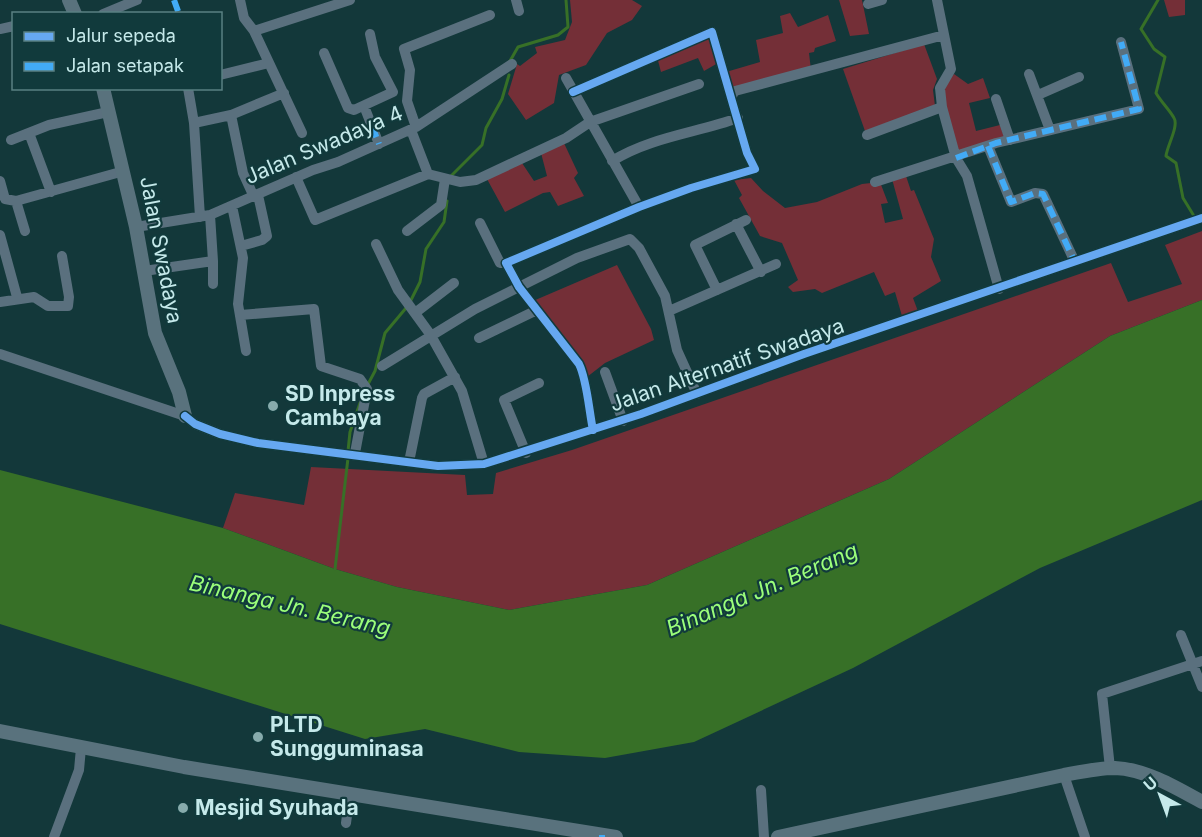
<svg xmlns="http://www.w3.org/2000/svg" width="1202" height="837" font-family="Inter,sans-serif">
	<style>
		.green { fill: #742f37 }
		.water { fill: #377027 }
		.lines { fill: none; stroke-linecap: round; stroke-linejoin: round }
		.stream { stroke: #377027; stroke-width: 3 }
		.street { stroke: #5a707e; stroke-width: 10 }
		.secondary { stroke: #59727d; stroke-width: 14 }
		.quiet { stroke: #42abf6; stroke-width: 6; stroke-dasharray: 12 6; stroke-linecap: butt }
		.cycleway-casing { stroke: #113a3c; stroke-width: 11 }
		.cycleway { stroke: #66a8f1; stroke-width: 8 }
		.poi-dot { fill: #87abac; stroke: #113a3c; stroke-width: 2 }
		.labels { text-anchor: middle; stroke-width: 4.5; stroke-linejoin: round; paint-order: stroke }
		.street-label { font-size: 21px; fill: #c5e9ea; stroke: #113a3c }
		.poi-label { font-size: 21px; font-weight: bold; fill: #c5e9ea; stroke: #113a3c; text-anchor: start }
		.water-label { font-size: 22px; font-style: italic; fill: #9bfe7a; stroke: #113a3c }
	</style>
	<rect width="100%" height="100%" fill="#13383a"/>
	<path class="green" d="M570 0H632L642 6 632 20 607 33 586 65 559 75 554 103 526 120 508 94 517 64 520 66 537 53 535 47 565 40 572 22Z
		M839 0H862L869 34 850 36Z
		M1164 0H1185V15L1169 17Z
		M790 13 798 27 828 15 836 41 815 48 814 52 809 53 811 70 728 91 726 72 760 62 756 40 783 33 780 16Z
		M712 30 718 63 704 71 698 58 661 72 656 53Z
		M924 44 937 79 933 90 935 106 865 131 843 69Z
		M954 74 968 84 983 78 990 98 969 103 976 131 1000 125 1005 139 958 154 941 90Z
		M563 141 578 173 574 178 584 196 558 206 550 192 543 193 505 212 487 179 522 163 534 181 547 176 541 153Z
		M906 176 911 191 914 190 934 239 931 257 941 281 913 298 919 314 902 316 895 292 885 296 874 272 822 293 815 289 793 292 788 287 798 280 782 243 760 236 739 198 742 195 734 180 751 178 763 191 785 208 817 202 862 184 880 182 888 203 881 204 885 223 903 219 892 179Z
		M1202 231V300L1110 336 889 479 647 585 509 610 397 587 335 569 223 528 235 493 304 505 311 467 465 475 467 495 493 494 496 473 572 450 1111 263 1128 302 1182 284 1165 245Z
		M617 265 651 329 654 340 605 363 587 377 533 301Z"/>
	<path class="water" d="M1202 300V500L1040 568 853 668 694 742 605 758 519 752 425 729 365 739 0 624V470L223 528 335 569 397 587 509 610 647 585 889 479 1110 336Z"/>
	<g class="lines">
		<path class="stream" d="M1158 0 1141 29 1154 49 1165 57 1156 93C1161 102 1169 109 1174 118 1179 126 1167 146 1166 156L1176 163 1183 198 1194 216
			M510 61 518 47 558 35 568 27 566 0
			M450 177 482 145 486 128 502 99 509 75
			M410 302 420 282 426 249 444 222 447 201
			M367 386 375 371 385 333 406 308
			M348 451 350 432 360 403
			M335 569 348 458"/>
		<path class="street" d="M240 0 244 18 254 31 302 133
			M516 0 519 11
			M937 0 951 69 940 88 942 107 956 158 967 176 999 289
			M868 4 882 0
			M103 14 137 0
			M0 29 14 26
			M254 31 350 0
			M324 53 348 108 354 110 393 92 375 57 370 34
			M1029 74 1050 130
			M220 75 269 63
			M566 78 639 207
			M188 88 194 123 200 217
			M573 92 712 32 747 153 755 169 691 188 639 207 506 263 519 287 579 364C587 380 589 411 593 430
			M1038 95 1079 77
			M731 97 735 91 944 35
			M996 99 1010 140
			M364 106 379 144
			M194 123 231 115
			M416 127 407 101 410 70 404 49 490 15
			M29 133 51 192
			M867 135 942 107
			M11 140 49 125 108 112
			M988 146 1011 202 1035 193 1043 194 1074 260
			M612 161C651 137 696 133 738 118
			M428 174 460 182 476 180 566 138 590 122 699 84
			M296 177 315 220 428 174 411 130
			M0 181 5 199 16 201 124 171
			M875 182 996 143 1139 109 1121 42
			M254 197 243 173 231 115 284 93
			M16 201 25 231
			M232 206 243 258 238 304 246 351
			M480 223 500 263H506
			M736 224 761 272
			M136 227 210 215 313 170 338 162 416 127 512 64
			M407 231 441 205 445 179
			M0 235 17 297
			M376 244 398 290 430 334 462 391 484 464
			M241 246 262 240 267 236 258 195
			M144 271 213 261 210 215
			M213 284V261
			M717 290 695 245 746 220
			M0 302 34 297 48 306H68L69 297 62 256
			M669 311 776 264
			M415 313 454 283
			M240 315 314 309 321 366 360 379 367 389 355 453
			M479 338 537 310
			M0 354 185 416 195 424 220 434 258 443 438 466 484 464 641 414 804 354 1202 218
			M382 366 475 309 577 258 630 239 639 248 665 296 677 350 697 394
			M605 372 623 421
			M526 453 504 400 539 383
			M409 462 422 398 424 394 455 377
			M1181 635 1202 687
			M1110 768 1102 694 1202 661
			M1064 775 1085 837
			M761 790 764 837
			M346 823 350 793
			M54 837 79 770 81 748"/>
		<path class="secondary" d="M69 0 75 14
			M103 88 136 227 155 333 179 392 185 416
			M0 731 184 767 616 837
			M778 837 1064 775C1080 772 1098 768 1115 768 1145 769 1177 788 1202 802"/>
		<path class="quiet" d="M174 0 179 14
			M372 126 379 144
			M988 146 1011 202 1035 193 1043 194 1074 260
			M956 158 996 143 1139 109 1121 42
			M602 837V835"/>
		<g class="cycleway-casing">
			<path id="cycleway" d="M573 92 712 32 747 153 755 169 691 188 639 207 506 263 519 287 579 364C587 380 589 411 593 430
				M185 416 195 424 220 434 258 443 438 466 484 464 641 414 804 354 1202 218"/>
		</g>
		<use href="#cycleway" class="cycleway"/>
	</g>
	<g class="poi-dot">
		<circle cx="273" cy="406" r="6"/>
		<circle cx="258" cy="737" r="6"/>
		<circle cx="183" cy="808" r="6"/>
	</g>
	<g class="labels">
		<g class="street-label">
			<text transform="translate(324 145) rotate(-23)" y="7">Jalan Swadaya 4</text>
			<text transform="translate(161 250) rotate(79)" y="7">Jalan Swadaya</text>
			<text transform="translate(727 365) rotate(-19)" y="7">Jalan Alternatif Swadaya</text>
		</g>
		<g class="poi-label">
			<text x="285" y="401">SD Inpress<tspan x="285" dy="24">Cambaya</tspan></text>
			<text x="270" y="732">PLTD<tspan x="270" dy="24">Sungguminasa</tspan></text>
			<text x="195" y="815">Mesjid Syuhada</text>
		</g>
		<g class="water-label">
			<text transform="translate(762 589) rotate(-23)" y="8">Binanga Jn. Berang</text>
			<text transform="translate(290 605) rotate(13)" y="8">Binanga Jn. Berang</text>
		</g>
	</g>
	<rect x="12" y="12" width="210" height="78" fill="#113a3c" stroke="#598082" stroke-width="1.5"/>
	<rect x="24" y="32" width="30" height="9" fill="#66a8f1" stroke="#598082" stroke-width="1.5"/>
	<text x="66" y="42" font-size="18" fill="#c5e9ea">Jalur sepeda</text>
	<rect x="24" y="62" width="30" height="9" fill="#42abf6" stroke="#598082" stroke-width="1.5"/>
	<text x="66" y="72" font-size="18" fill="#c5e9ea">Jalan setapak</text>
	<g transform="translate(1160 795) rotate(319)" stroke="#113a3c" stroke-width="4.5" paint-order="stroke">
	<path d="M0-4.5L10 22L0 15L-10 22Z" fill="#c5e9ea"/>
	<text y="-9" font-size="16" font-weight="bold" text-anchor="middle" fill="#c5e9ea">U</text>
	</g>
</svg>
